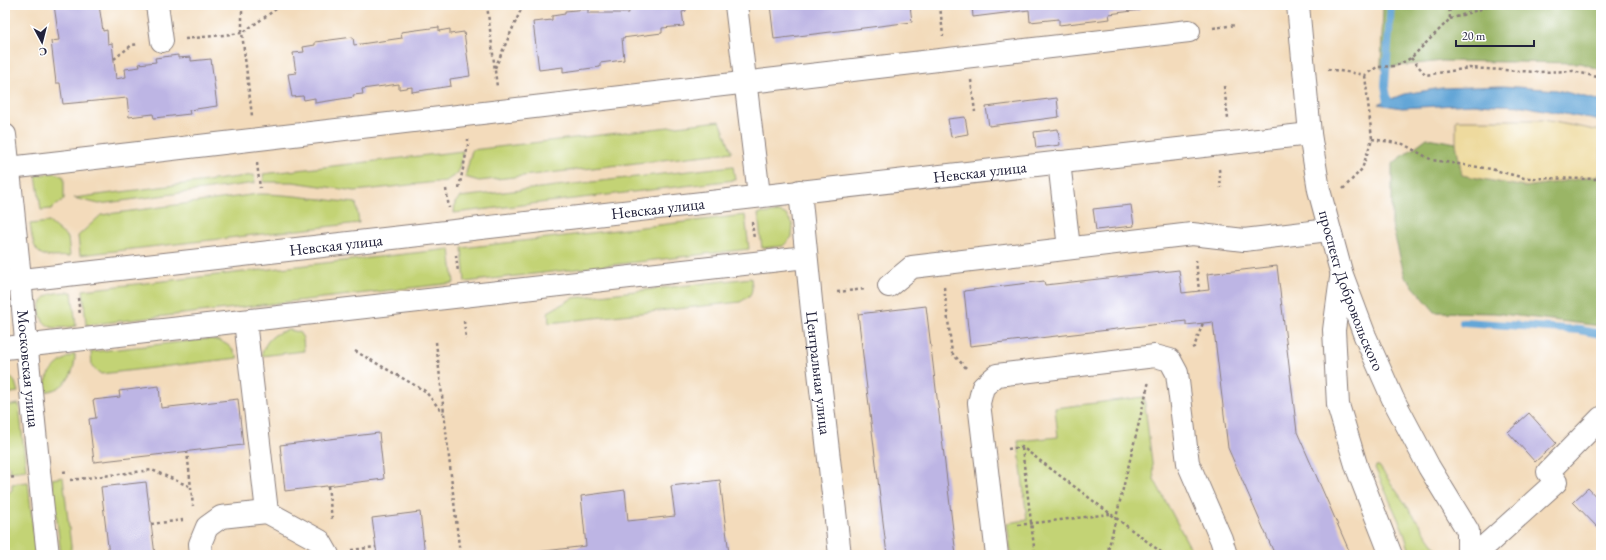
<svg xmlns="http://www.w3.org/2000/svg" width="1606" height="560" font-family="'EB Garamond',serif">
	<style>
		.green { fill: #c3d375; stroke: #727a58 }
		.forest { fill: #9ab566; stroke: #5e6c50 }
		.sand { fill: #eeda9e; stroke: #887e6c }
		.water { fill: #63a6d7; stroke: #426489 }
		.lines { fill: none; stroke-linecap: round; stroke-linejoin: round }
		.stream { stroke: #63a6d7; stroke-width: 8 }
		.building { fill: #bdb5e4 }
		.minor-casing { stroke: #8a7e7b; stroke-width: 24 }
		.path { stroke: #8a7e7b; stroke-width: 2.5; stroke-dasharray: 3 3; stroke-linecap: butt }
		.minor { stroke: #fff; stroke-width: 22 }
		.labels { text-anchor: middle; stroke-width: 3.5; stroke-linejoin: round; paint-order: stroke }
		.street-label { font-size: 16px; fill: #22223b; stroke: #fff }
	</style>
	<rect width="100%" height="100%" fill="#fff"/>
	<filter id="ink" filterUnits="userSpaceOnUse"><feTurbulence type="fractalNoise" baseFrequency=".025" numOctaves="2"/><feDisplacementMap in="SourceGraphic" scale="8" xChannelSelector="R" yChannelSelector="G"/><feConvolveMatrix kernelMatrix="1 2 1 2 8 2 1 2 1" color-interpolation-filters="sRGB"/></filter>
	<filter id="wash" filterUnits="userSpaceOnUse"><feTurbulence type="fractalNoise" baseFrequency=".012" numOctaves="4" result="noise"/><feDisplacementMap in="SourceGraphic" scale="16" xChannelSelector="R" yChannelSelector="G"/><feGaussianBlur stdDeviation="0.9" result="paint"/><feColorMatrix in="noise" values="0 0 0 0 0 0 0 0 0 0 0 0 0 0 0 0 0 1.4 0 .05"/><feComposite in="paint" operator="in"/></filter>
	<g filter="url(#wash)">
		<rect width="100%" height="100%" fill="#f3dbbb"/>
		<path class="green" d="M720 121 732 152 479 181 465 177 472 150Z
			M463 151 458 173 446 181 355 191 293 182H264L263 174Z
			M733 166 735 180 454 213 455 203 460 197Z
			M55 173 64 177V199L51 209 41 210 36 175Z
			M254 175 255 183 99 204 74 198Z
			M258 194C291 194 323 200 356 203L359 223 80 255 78 236 101 215Z
			M779 212 785 214 793 224 792 237 783 246 762 248 758 214Z
			M745 215 749 249 465 282 462 248Z
			M49 222 68 238 70 256C38 259 34 255 30 224Z
			M450 249 454 283 86 325 83 290Z
			M751 278C753 292 753 295 740 302L549 323 548 312 573 298Z
			M72 292 76 326C68 327 58 329 51 327 38 322 36 304 47 296 54 292 64 292 72 292Z
			M289 330 299 332 303 338 304 351 261 356C266 340 273 333 289 330Z
			M208 339C223 340 231 345 238 358L101 374 92 367 91 352Z
			M75 354C75 375 65 390 43 392 47 372 56 362 75 354Z
			M5 371 15 382 18 392 5 394Z
			M1144 397 1154 479 1194 555H1011L1007 523 1027 520 1018 441 1058 437 1055 408Z
			M19 404 26 470 10 472 9 466 5 463V406Z
			M1376 466H1379L1441 555H1411L1403 530 1375 468Z
			M63 477 72 555H61L52 479Z
			M28 482 36 555H7L5 535V496L12 490V484Z"/>
		<path class="forest" d="M1383 5H1601V70L1581 63 1442 61 1381 68Z
			M1427 138 1456 143 1462 175 1525 187 1597 176 1601 174V326L1494 313 1435 312 1405 277 1392 225V164Z"/>
		<path class="sand" d="M1456 120H1543L1601 131V174L1597 176 1525 187 1462 175 1456 143Z"/>
		<path class="water" d="M1502 86 1557 90 1601 101V121L1523 106 1473 104 1402 108 1378 104 1404 94 1442 88Z"/>
		<g class="lines">
			<path class="stream" d="M1388 102 1385 86 1391 5
				M1463 322 1579 330 1601 334"/>
		</g>
		<g id="blocks">
			<path class="building" d="M54 5H99L103 31 107 30 108 44 112 43 116 79 126 77 125 69 140 67 139 64 156 62 155 58 178 55V58L191 57V61L211 59 217 106 189 110 190 114 154 118 153 114 129 117 127 98 63 104 60 83H56L51 41 59 40Z
				M628 5H686V11L682 12 684 26 662 28V33L622 38 624 60 600 63V67L563 72V67L539 70 533 22 552 20V16L565 14V11L588 9V13H629Z
				M770 5H910L912 22 774 39Z
				M972 5H1140V10L1109 14 1110 19 1059 25V19L1030 22 1029 10 973 17Z
				M439 27V31L450 29V34L464 32 470 76 450 79 451 86 412 92V87L399 89V84L362 89 363 94 353 95 354 97 315 103V98L304 100 303 96 292 97 288 74 296 73 293 53 304 52 303 47 315 45V42L353 37 354 45 402 38 401 32Z
				M1057 98 1059 117 989 126 986 107Z
				M965 117 968 134 951 137 948 119Z
				M1058 129 1060 145 1036 148 1034 132Z
				M1131 205 1134 226 1096 230 1093 209Z
				M1277 266 1297 432 1351 555H1275L1228 448 1213 322 1186 325V321L970 346 964 291 1044 281 1045 285 1179 270 1182 293 1209 290 1207 274Z
				M926 306 956 555H887L858 314Z
				M159 386 161 408 238 399 243 445 94 462 89 419 96 418 93 400 120 397 119 391Z
				M1529 413 1556 443 1535 462 1508 432Z
				M379 433 384 479 285 491 280 445Z
				M720 480 729 554 538 555 537 552 586 546 581 496 625 490 628 521 675 516 671 486Z
				M146 482 155 555H109L101 487Z
				M1588 488 1601 502V531L1573 502Z
				M420 512 425 555H377L372 518Z"/>
		</g>
	</g>
	<g filter="url(#ink)">
		<use href="#blocks" fill-opacity="0" stroke="#8a7e7b" stroke-width="1"/>
		<g class="lines">
			<g class="minor-casing">
				<g id="minor">
					<path d="M157 5 162 41"/>
					<path d="M736 5 759 195"/>
					<path id="s1" d="M1298 5 1310 134 1319 190 1342 275 1365 336 1393 399 1429 467 1468 531V555"/>
					<path id="s2" d="M5 135C21 275 32 415 48 555"/>
					<path d="M1059 162 1069 248"/>
					<path d="M9 168 1189 31"/>
					<path id="s3" d="M800 191 812 311 840 555"/>
					<path d="M1341 278 1334 330 1338 405 1357 468 1391 555"/>
					<path id="s4" d="M5 282 1310 134"/>
					<path d="M889 286 912 267 1192 234 1244 240 1329 230"/>
					<path d="M245 321 267 512"/>
					<path d="M5 348 806 257"/>
					<path d="M201 555 200 544 207 527 221 517 267 512 320 541 328 555"/>
					<path d="M997 555 979 403 983 387 997 375 1155 356 1170 360 1177 373 1188 463 1221 539 1226 555"/>
					<path d="M1475 555 1556 482 1548 472 1601 418"/>
				</g>
			</g>
			<path class="path" d="M242 5V33L252 116
				M487 5 497 87
				M940 5 943 36
				M1589 5 1601 8
				M1450 19 1493 5
				M1213 28 1236 25
				M185 39 242 33 282 5
				M1411 58 1426 75 1469 68 1537 72 1573 71 1601 78
				M114 59 132 45 139 44
				M495 68 523 5
				M1328 69 1365 75 1377 67 1396 66 1411 58 1450 19 1449 5
				M971 80 975 112
				M1224 86 1228 119
				M1372 139 1403 144 1432 160 1491 169 1524 178 1601 179
				M257 163 260 188
				M1219 169 1221 188
				M459 188 468 145V139
				M446 189 449 208
				M1343 189 1362 169 1372 139 1365 75
				M752 222 754 239
				M456 255 458 272
				M1196 260 1199 291
				M944 287 952 353 967 369
				M837 292 866 289
				M78 298 80 315
				M464 321 466 339
				M436 342 460 555
				M1192 348 1194 347 1203 323
				M355 351 425 391 443 413
				M1022 448 1035 555
				M1008 449 1022 447 1165 555
				M187 451 193 506
				M63 472 69 471
				M5 478 16 477
				M70 480 152 470 191 487
				M328 486 332 519
				M151 524 183 520
				M1018 525 1110 514
				M351 550 376 547
				M1107 555 1149 381"/>
			<use href="#minor" class="minor"/>
		</g>
	</g>
	<g class="labels">
		<g class="street-label">
			<text dy="6" stroke="none"><textPath href="#s4" startOffset="981">Невская улица</textPath></text>
			<text dy="6" stroke="none"><textPath href="#s4" startOffset="657">Невская улица</textPath></text>
			<text dy="6" stroke="none"><textPath href="#s4" startOffset="333">Невская улица</textPath></text>
			<text dy="6" stroke="none"><textPath href="#s1" startOffset="292">проспект Добровольского</textPath></text>
			<text dy="6" stroke="none"><textPath href="#s2" startOffset="235">Московская улица</textPath></text>
			<text dy="6" stroke="none"><textPath href="#s3" startOffset="183">Центральная улица</textPath></text>
		</g>
	</g>
	<rect width="1606" height="560" fill="none" stroke="#fff" stroke-width="20"/>
	<g transform="translate(42 42) rotate(173)" stroke="#ffffff" stroke-width="3" paint-order="stroke">
	<path d="M0-3L7 15L0 10L-7 15Z" fill="#22223b"/>
	<text y="-6" font-size="11" font-weight="bold" text-anchor="middle" fill="#22223b">С</text>
	</g>
	<path d="M1456 40v6h78v-6" fill="none" stroke="#22223b" stroke-width="2"/>
	<text x="1462" y="40" font-size="12" fill="#22223b" stroke="#ffffff" stroke-width="3" paint-order="stroke">20 m</text>
</svg>
